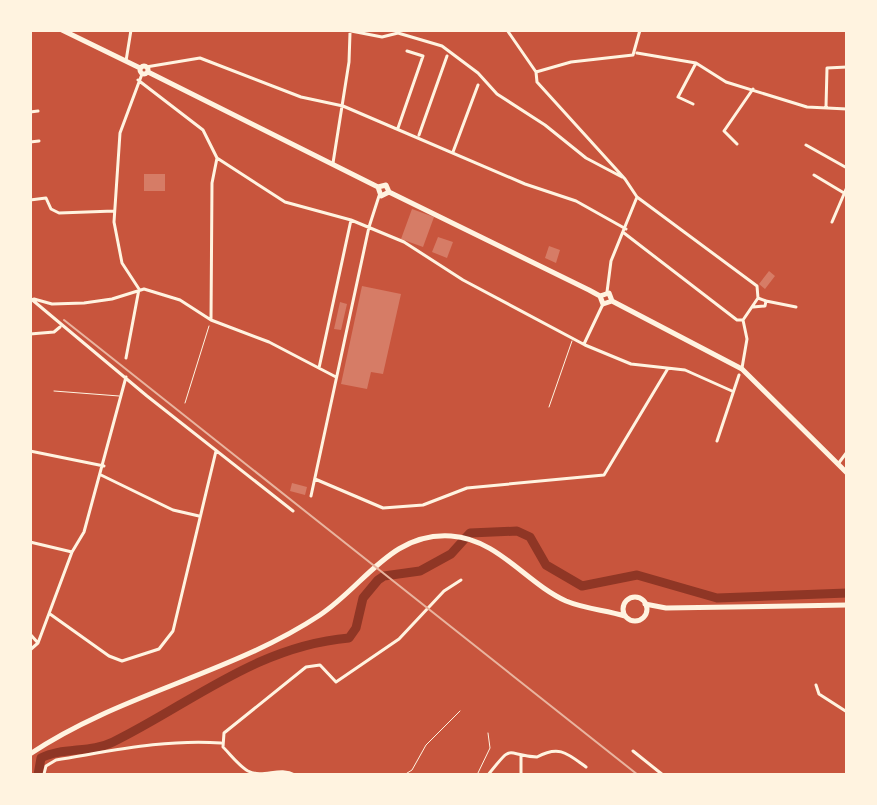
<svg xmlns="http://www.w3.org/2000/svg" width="877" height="805" font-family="'PT Serif',serif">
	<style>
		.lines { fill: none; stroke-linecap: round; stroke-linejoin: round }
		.river { stroke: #8f3625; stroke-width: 9 }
		.building { fill: #d67c66 }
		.path { stroke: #fff3e0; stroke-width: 1 }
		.service { stroke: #fff3e0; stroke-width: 1 }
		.minor { stroke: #fff3e0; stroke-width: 3 }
		.primary { stroke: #fff3e0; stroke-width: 5 }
		.rail { stroke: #e9b49f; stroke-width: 2 }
	</style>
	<rect width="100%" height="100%" fill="#c8553d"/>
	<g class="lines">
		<path class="river" d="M38 775 41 758C62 747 91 753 113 742 192 703 257 646 349 638L356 628 363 598 378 580 384 576 420 571 451 554 470 533 517 531 530 537 546 565 582 586 637 575 717 598 847 593"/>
	</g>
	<path class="building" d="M144 174H165V191H144Z
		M412 209 434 217 423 247 401 239Z
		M438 237 453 242 447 258 432 252Z
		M549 246 560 250 556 263 545 258Z
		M769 271 775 276 765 289 759 284Z
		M362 286 401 294 383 374 371 372 367 389 341 384Z
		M340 302 347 304 341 330 334 329Z
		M292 483 307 487 305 495 290 491Z"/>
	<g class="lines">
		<path class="path" d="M185 403 209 326"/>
		<path class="service" d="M54 391 119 396
			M549 407 572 341
			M404 775 412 770 426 745 460 711
			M477 775 490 748 488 733"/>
		<path class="minor" d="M346 30 382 37 398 33 442 46 478 73 497 94 545 125 586 158 622 177
			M507 30 536 72
			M637 53 696 63 726 82 807 107 847 109
			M126 61 131 30
			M146 67 200 58 301 97 343 106 525 184 576 201 626 229
			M138 80 203 130 217 158 212 183 211 320
			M693 104 678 97 696 63
			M826 107 827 68 847 67
			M30 112 38 111
			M398 128 423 56 407 51
			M419 135 447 56
			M30 142 39 141
			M737 144 724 131 753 89
			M806 145 847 168
			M453 152 478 85
			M217 158 285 202 351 220 404 242 463 280 585 345 631 364 685 370 732 391
			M333 163 349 62 350 33
			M814 175 844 193
			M637 197 757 286 758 298 743 320
			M30 200 46 198 51 209 59 213 114 211
			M832 222 847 187
			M624 233 737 320H743
			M607 292 611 261 637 197 625 179 537 82 536 72 571 62 633 55 640 30
			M30 298 147 396 293 511
			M34 299 52 304 84 303 112 299 144 289 180 300 211 320 269 342 336 377
			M766 301 796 307
			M753 307 765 306 766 301 758 298
			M30 334 54 332 60 327
			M584 344 603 304
			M126 358 139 289 122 263 114 222 120 133 142 74
			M319 368 351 220
			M742 368 747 339 743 320
			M717 441 739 375
			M30 451 104 466
			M838 464 847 452
			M101 475 173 510 199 516
			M315 479 383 508 423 505 467 488 604 475 667 370
			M311 496 369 227 379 196
			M30 542 72 552
			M50 614 109 656 122 661 159 649 173 631 216 451
			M30 634 38 643
			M30 650 38 643 72 552 84 532 126 377
			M816 685 819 694 847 712
			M633 751 663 775
			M44 774 46 766 56 760C112 751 164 739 221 743
			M295 775C279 766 264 779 248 771 239 766 231 755 223 747L224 733 306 667 320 665 336 682 399 639 444 591 461 580
			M488 775C514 742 504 755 537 757 559 745 567 753 586 767
			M521 775V755"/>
		<path class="primary" d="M62 30 140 68
			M140 70a4 4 0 1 1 8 0a4 4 0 1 1-8 0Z
			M148 72 378 187
			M389 192 381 196 378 187 386 185 389 192 589 290 600 296 603 304 612 301 609 293 600 296
			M612 301 742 369 847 473
			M623 609a12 12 0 1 1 24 0a12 12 0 1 1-24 0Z
			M645 604 666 608 847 605
			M30 754C119 694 231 674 320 615 365 585 391 532 451 536 498 539 526 583 566 601 585 609 606 610 625 616"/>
		<path class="rail" d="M64 320 638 775"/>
	</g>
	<rect width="877" height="805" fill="none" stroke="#fff3e0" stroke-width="64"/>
</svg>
